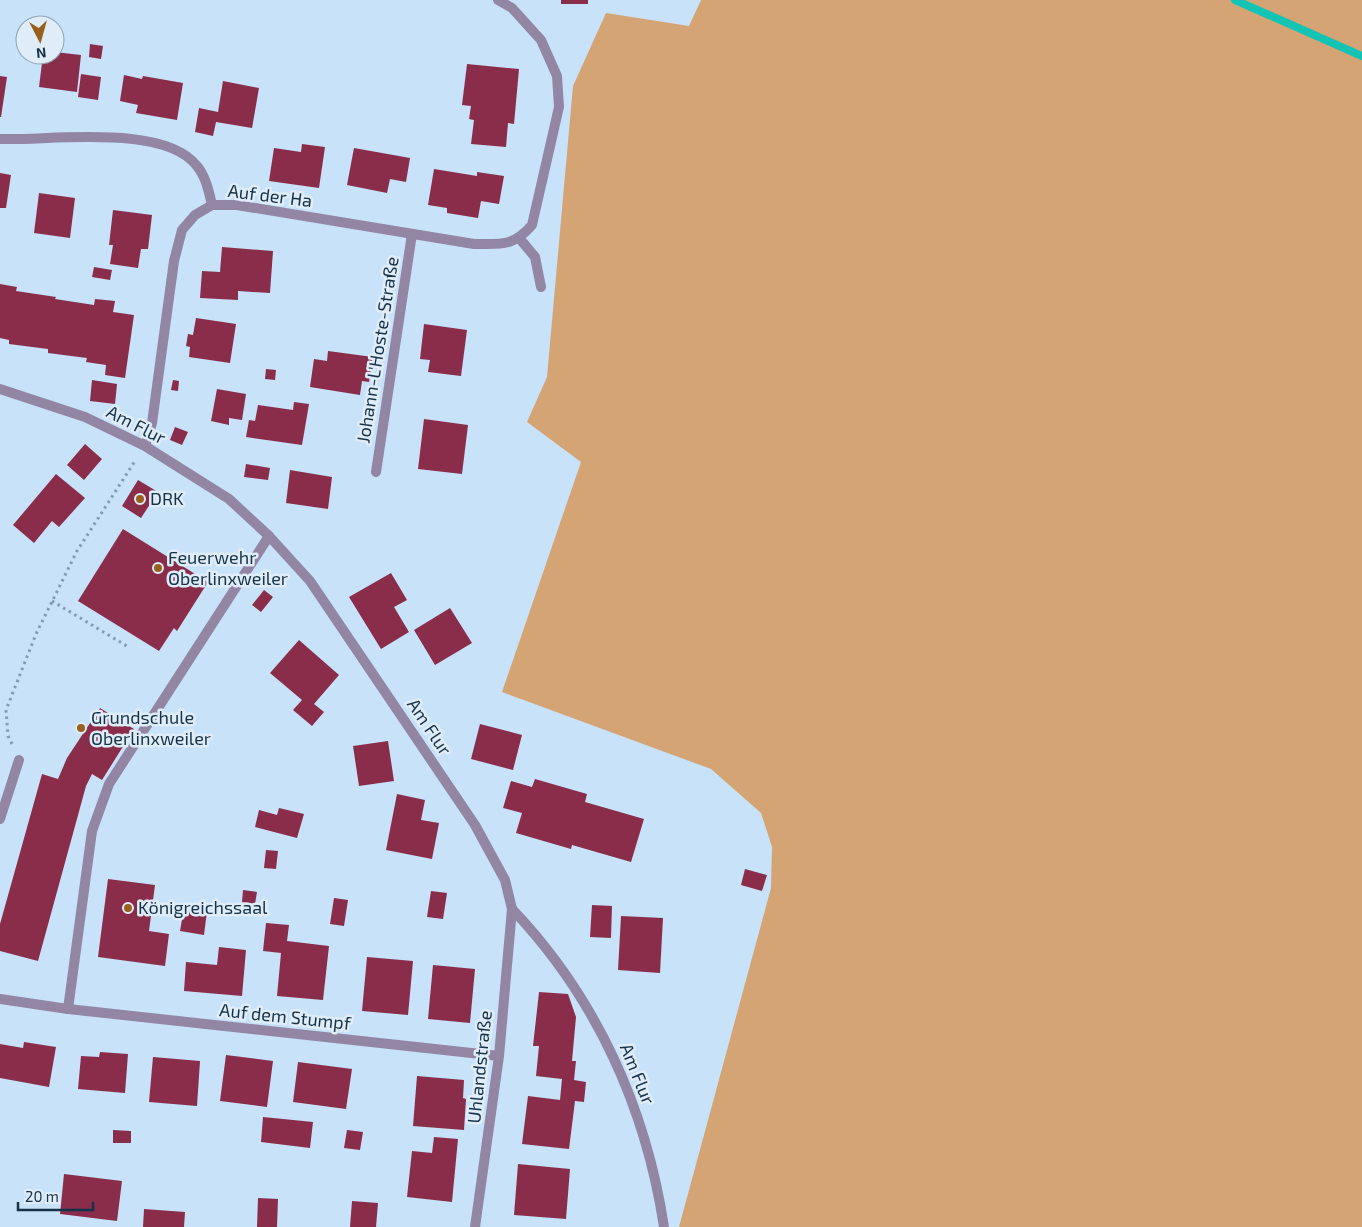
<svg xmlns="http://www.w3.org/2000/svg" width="1362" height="1227" font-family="'Exo 2',sans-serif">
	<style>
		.green { fill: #d5a475 }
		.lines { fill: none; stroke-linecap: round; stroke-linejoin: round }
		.stream { stroke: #13c3b3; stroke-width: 8 }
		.building { fill: #8a2d4b }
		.path { stroke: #819cb3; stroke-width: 3; stroke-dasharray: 2.5 4; stroke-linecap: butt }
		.lane { stroke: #9386a5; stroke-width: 10 }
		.street { stroke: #9386a5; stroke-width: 10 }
		.poi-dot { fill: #985f1d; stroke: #e0edf9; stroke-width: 2 }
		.labels { text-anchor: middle; stroke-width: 5; stroke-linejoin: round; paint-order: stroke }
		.street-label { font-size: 18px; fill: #163249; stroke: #e0edf9 }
		.poi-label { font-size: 18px; fill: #163249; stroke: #e0edf9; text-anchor: start }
	</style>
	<rect width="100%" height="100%" fill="#c7e2f9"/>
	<path class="green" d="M701 0H1362V1227H679L771 888 772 847 761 813 711 769 502 692 581 462 527 422 547 377 573 86 606 13 689 26Z"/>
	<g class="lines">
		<path class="stream" d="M1235 0 1362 56"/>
	</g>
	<path class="building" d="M561 0H588V4H561Z
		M90 44 103 46 101 59 89 57Z
		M55 52 81 55 77 92 39 87 43 55H55Z
		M467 64 519 69 514 124 508 123 506 147 471 144 474 120 469 119 471 106 462 105Z
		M81 74 101 77 98 100 78 97Z
		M124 75 142 79 143 76 183 83 177 120 136 113 138 105 120 101Z
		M0 76 7 77 1 117H0Z
		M223 81 259 88 252 128 216 122 213 136 195 132 199 108 218 112Z
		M302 144 325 147 319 188 269 181 274 148 301 152Z
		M354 148 410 158 406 182 390 179 387 193 347 185Z
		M434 169 477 176V172L504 176 499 204 481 201 478 218 447 213V208L428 205Z
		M0 173 11 175 6 208H0Z
		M39 193 75 198 70 238 34 233Z
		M113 210 152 215 148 249H141L138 268 110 264 113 245H109Z
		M222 247 273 251 270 293 238 291V300L200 298 202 271 220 272Z
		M94 267 112 270 110 280 92 277Z
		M0 284 17 287 16 291 56 297 55 299 94 305 95 299 115 301 113 312 134 315 125 378 105 375 106 365 86 362 87 358 48 353V349L9 344V340L0 338Z
		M196 318 236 324 230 363 189 357 190 347 186 346 188 334 193 335Z
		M424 324 467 330 461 376 428 372 430 360 420 359Z
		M328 351 373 357 369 382 362 381 360 395 310 387 314 359 327 361Z
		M266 369 276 370 275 380 265 379Z
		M92 380 117 384 115 404 90 401Z
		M173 380 179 381 178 391 171 390Z
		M217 389 246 394 242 420 229 418V425L211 421Z
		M294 402 309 404 302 445 246 437 249 420 255 421 258 405 293 410Z
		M424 419 468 425 462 474 418 469Z
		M175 427 188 432 182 445 170 440Z
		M85 444 102 459 84 480 67 465Z
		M246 464 270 468 268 480 244 477Z
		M290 470 332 477 328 509 286 503Z
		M56 474 85 498 59 527 52 521 34 543 13 525Z
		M138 480 158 492 141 518 122 506Z
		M123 529 208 582 177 631 174 628 159 651 78 601Z
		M391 573 407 600 394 607 409 632 381 649 349 597Z
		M264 590 273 597 261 612 252 605Z
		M450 608 472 643 435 665 414 630Z
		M299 640 339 675 314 704 324 712 312 726 293 710 302 700 270 673Z
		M100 708 134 729 102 780 92 774 86 786 38 961 0 951V924L42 774 58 779 67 758Z
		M480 724 522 735 513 770 471 759Z
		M388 741 394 781 359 786 353 746Z
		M535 779 587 794 585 802 644 819 631 862 572 845 571 849 516 833 522 813 503 808 511 781 532 787Z
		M397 794 425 800 421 820 439 823 432 859 386 850Z
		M279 808 304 814 297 838 255 827 259 810 277 815Z
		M266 850 278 851 276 869 264 868Z
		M745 869 767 875 762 891 741 885Z
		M108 879 155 885 149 931 169 934 165 966 98 957Z
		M243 890 257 892 255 904 242 902Z
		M431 891 447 893 443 919 427 917Z
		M334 898 348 900 344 926 330 924Z
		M592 905 612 906 611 938 590 937Z
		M184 908 207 911 204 935 180 931Z
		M621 916 663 918 660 973 618 970Z
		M266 923 289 925 287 941 329 946 323 1000 277 996 281 953 263 951Z
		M219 947 246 950 242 996 184 991 186 962 217 965Z
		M367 957 413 961 408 1015 362 1011Z
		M433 965 475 969 470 1023 428 1019Z
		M539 992 568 994 576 1017 572 1061H576L574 1080 586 1082 584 1102 575 1101 569 1149 522 1144 528 1096 560 1100 562 1079 536 1076 539 1046H533Z
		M24 1042 56 1047 49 1087 0 1078V1044L23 1048Z
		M100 1052 128 1054 125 1093 78 1089 81 1056 99 1057Z
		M226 1055 273 1061 267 1107 220 1101Z
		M153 1057 200 1061 197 1106 149 1102Z
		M298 1062 352 1069 346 1109 293 1102Z
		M417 1076 464 1080 463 1098 466 1099 464 1130 413 1126Z
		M263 1117 313 1122 310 1148 261 1142Z
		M113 1130 131 1131V1143H113Z
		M347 1130 363 1132 360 1150 344 1148Z
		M434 1137 458 1139 452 1202 407 1197 412 1151 432 1153Z
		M518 1164 570 1169 566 1219 514 1215Z
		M64 1174 122 1181 117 1221 60 1214Z
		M258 1198 278 1199 277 1227H257Z
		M352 1201 378 1203 376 1227H350Z
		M144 1209 185 1212 184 1227H143Z"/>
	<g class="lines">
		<path class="path" d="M52 601 130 648
			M12 744 8 736 6 710 36 634 77 551 135 461"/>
		<path class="lane" d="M0 819 19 760
			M512 909C596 997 646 1108 664 1227
			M0 999 68 1009 92 831 109 784 269 536"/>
		<path class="street" d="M0 139C49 141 164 123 197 166 206 177 209 192 212 205
			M520 239 535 257 541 287
			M0 389 85 417 145 446 229 499 269 536 310 581 475 825 505 880 512 909 499 1056 475 1227
			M145 446 152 423 174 261 182 230 195 215 212 205H237L474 244C501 244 513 247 532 225L559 107 557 76 541 40 512 8 498 0
			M376 472 412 234
			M68 1009 499 1056"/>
	</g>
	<g class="poi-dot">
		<circle cx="140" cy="499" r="5"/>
		<circle cx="158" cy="568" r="5"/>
		<circle cx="81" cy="728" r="5"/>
		<circle cx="128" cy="908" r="5"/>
	</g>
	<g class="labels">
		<g class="street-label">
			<text transform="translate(270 196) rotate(7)" y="6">Auf der Ha</text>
			<text transform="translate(378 350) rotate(-81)" y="6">Johann-L'Hoste-Straße</text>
			<text transform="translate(136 425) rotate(27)" y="6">Am Flur</text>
			<text transform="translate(429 727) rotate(56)" y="6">Am Flur</text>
			<text transform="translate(285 1017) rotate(6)" y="6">Auf dem Stumpf</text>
			<text transform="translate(480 1067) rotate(-84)" y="6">Uhlandstraße</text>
			<text transform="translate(637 1074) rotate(68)" y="6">Am Flur</text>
		</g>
		<g class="poi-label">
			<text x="150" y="505">DRK</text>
			<text x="168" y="564">Feuerwehr<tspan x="168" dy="21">Oberlinxweiler</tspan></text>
			<text x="91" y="724">Grundschule<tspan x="91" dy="21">Oberlinxweiler</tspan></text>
			<text x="138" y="914">Königreichssaal</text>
		</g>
	</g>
	<g transform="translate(40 40) rotate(174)"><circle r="24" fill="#e0edf9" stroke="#8fa2b3"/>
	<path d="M0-4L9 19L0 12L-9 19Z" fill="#985f1d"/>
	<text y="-8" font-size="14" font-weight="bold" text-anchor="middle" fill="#163249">N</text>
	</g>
	<path d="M18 1202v8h75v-8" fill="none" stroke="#163249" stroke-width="2.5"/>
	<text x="25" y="1202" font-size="15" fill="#163249" stroke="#e0edf9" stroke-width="4" paint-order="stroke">20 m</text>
</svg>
